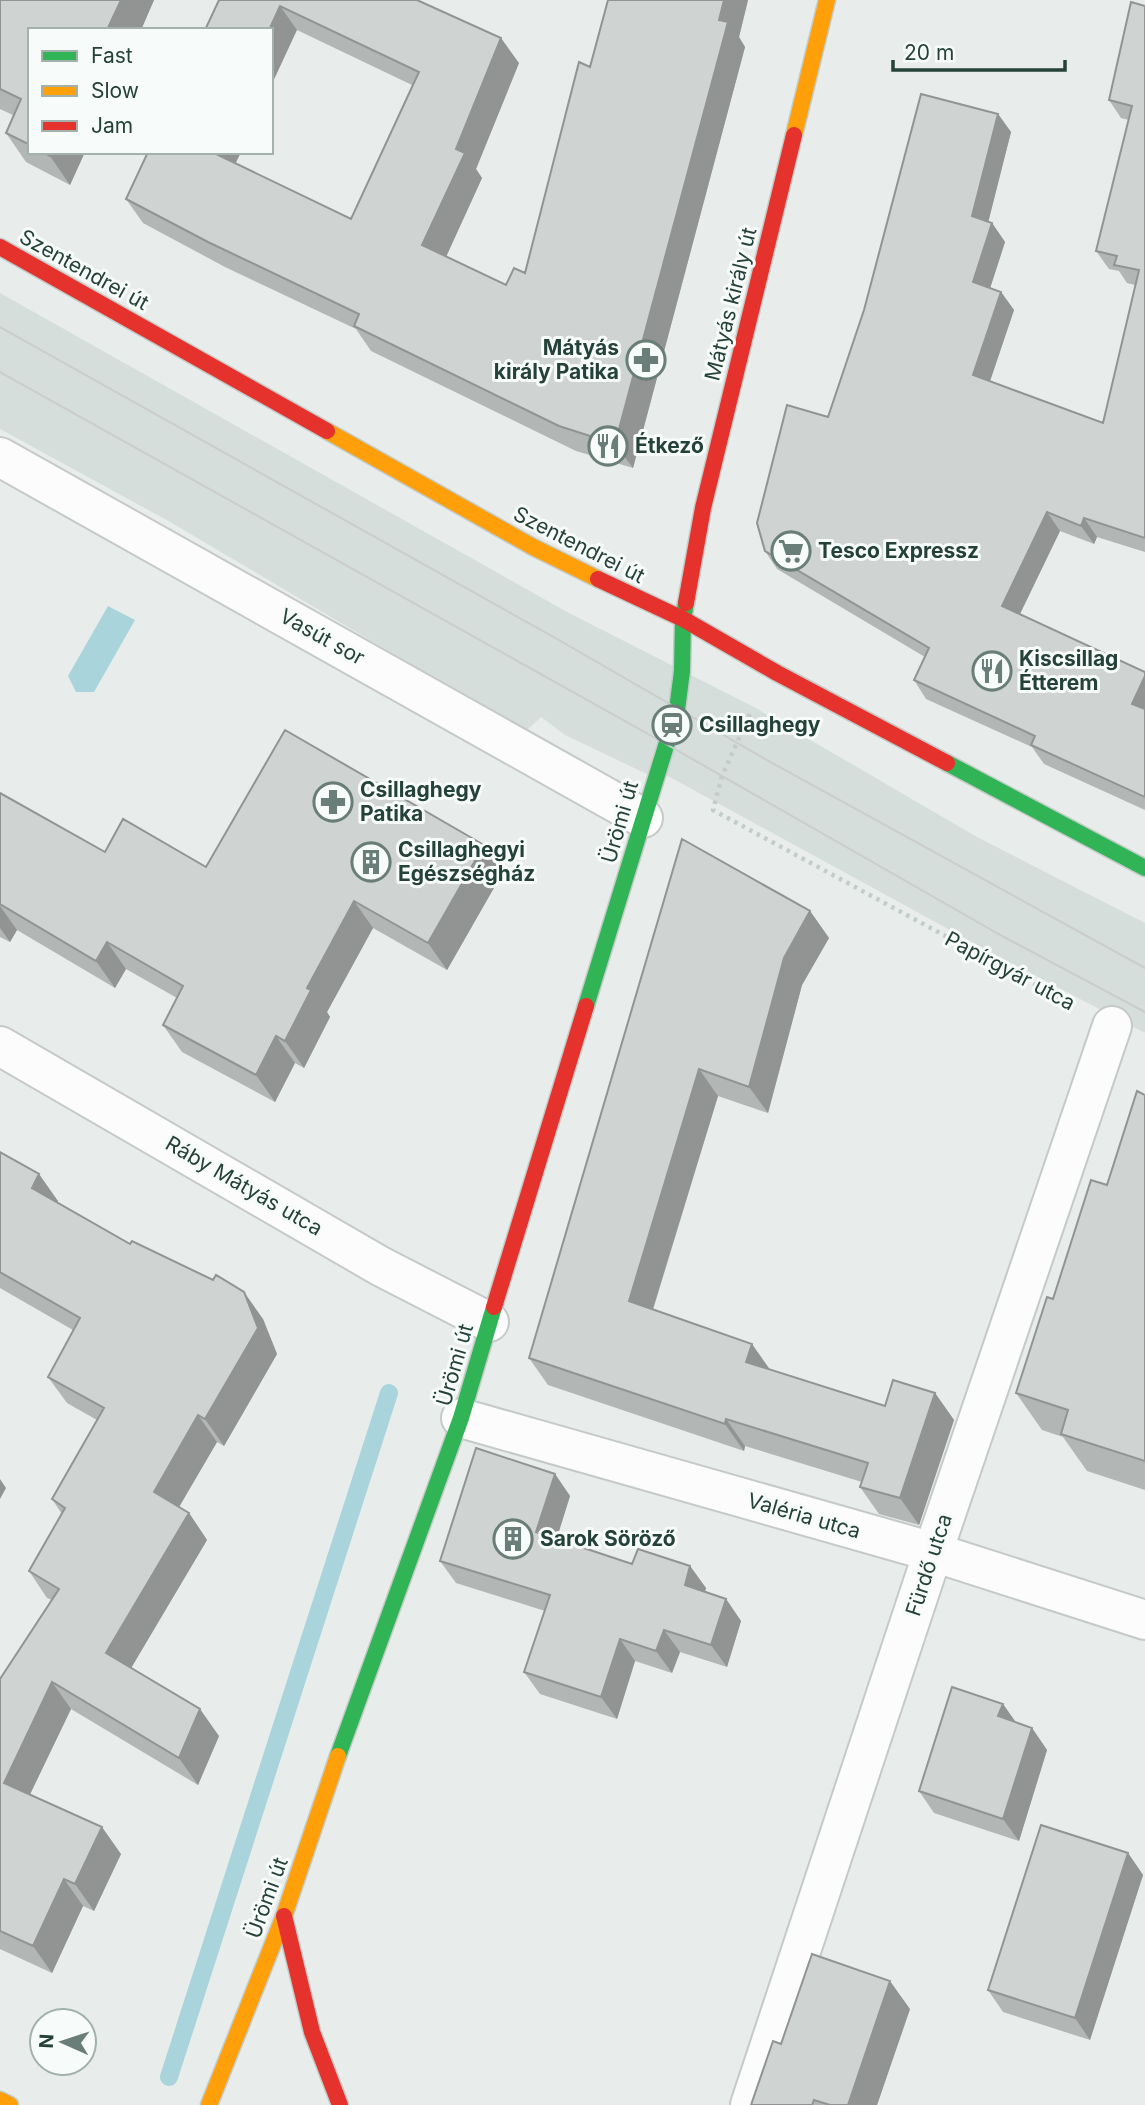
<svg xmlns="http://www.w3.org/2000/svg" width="1145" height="2105" font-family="Inter,sans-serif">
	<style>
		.built { fill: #d6dedb }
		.water { fill: #a9d4db }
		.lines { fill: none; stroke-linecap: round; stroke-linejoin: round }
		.stream { stroke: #a9d4db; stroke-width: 18 }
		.street-casing { stroke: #c5cac8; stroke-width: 42 }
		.fast-casing { stroke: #c3cbc8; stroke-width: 19 }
		.slow-casing { stroke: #c3cbc8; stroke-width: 19 }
		.jam-casing { stroke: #c3cbc8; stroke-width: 19 }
		.path { stroke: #c3ccca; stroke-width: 4.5; stroke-dasharray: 3.5 5; stroke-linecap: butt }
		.street { stroke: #fcfcfc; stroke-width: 38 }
		.fast { stroke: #30b455; stroke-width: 16 }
		.slow { stroke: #ff9f0a; stroke-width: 16 }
		.jam { stroke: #e5322d; stroke-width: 16 }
		.tram { stroke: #c9cdcc; stroke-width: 2 }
		.wall { fill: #b2b6b5 }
		.shaded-wall { fill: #919493 }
		.building { fill: #cfd4d2; stroke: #919493; stroke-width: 2 }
		.labels { text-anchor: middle; stroke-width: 6; stroke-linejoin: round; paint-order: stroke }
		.street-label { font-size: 21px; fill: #24423a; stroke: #f7fbf9 }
		.poi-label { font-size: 21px; font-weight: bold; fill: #24423a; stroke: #f7fbf9; text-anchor: start }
	</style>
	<rect width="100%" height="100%" fill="#e8edeb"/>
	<path class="built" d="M0 293 569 613 754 707 977 837 1145 923V1033L992 953 657 770 655 778 565 735 541 717 525 732 172 523 0 429Z"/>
	<path class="water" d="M108 606 135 620 94 692H76L68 676Z"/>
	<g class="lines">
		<path class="stream" d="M169 2077 389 1393"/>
		<g class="street-casing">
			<path id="street" d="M0 457 643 818
				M0 1046 380 1266 489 1322
				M461 1418 933 1552 1145 1620
				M750 2105 933 1552 1112 1026"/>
		</g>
		<g class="fast-casing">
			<path id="fast" d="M947 763 1145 868
				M586 1006 677 710 682 671 683 619 686 603
				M338 1756 461 1418 494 1307"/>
		</g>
		<g class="slow-casing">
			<path id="slow" d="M794 135 827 0
				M327 431 533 547 598 579
				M0 2100 10 2105
				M209 2105 284 1916 338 1756"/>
		</g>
		<g class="jam-casing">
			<path id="jam" d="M0 247 327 431
				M598 579 683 619 777 673 947 763
				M686 603 703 508 794 135
				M494 1307 586 1006
				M284 1916 312 2032 340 2105"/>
		</g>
		<path class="path" d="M750 714 722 776 713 810 1069 1003"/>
		<use href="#street" class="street"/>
		<use href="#fast" class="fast"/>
		<use href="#slow" class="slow"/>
		<use href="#jam" class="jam"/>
		<path class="tram" d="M0 327 557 639 765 759 1145 968
			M0 372 666 744 1002 936 1145 1012"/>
	</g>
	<path class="wall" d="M0 0H154L141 30H30V152H85L70 185 26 162 6 133 13 115 0 109Z
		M219 0H417L519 63 476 169 482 178 446 257 506 285 525 273 590 67 608 0H748L739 37 745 47 633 468 576 451 371 351 356 329 225 267 143 223 126 199 148 152H241L235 164 351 219 412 85 297 30Z
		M1145 6V552L1097 537 1094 544 1060 531 1020 614 1145 672V810L1044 764 1032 747 926 699 914 680 925 657 777 569 765 551 828 417 998 114 1011 132 988 222 992 223 1005 242 990 288 1001 292 1014 310 990 381 1103 423 1135 285 1127 283 1119 271 1109 269 1096 251 1129 120 1121 118 1109 100Z
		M0 793 105 852 206 867 484 845 503 872 447 970 373 928 327 1012 330 1017 304 1068 295 1063 275 1102 182 1052 163 1025 177 998 126 969 115 988 17 930 10 942 0 937Z
		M682 839 810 911 829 938 802 985 768 1113 718 1096 653 1310 770 1369 885 1406 935 1393 954 1420 919 1525 879 1514 860 1487 862 1482 745 1446 744 1451 548 1385 529 1358Z
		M1145 1095V1490L1087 1471 1063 1437 1042 1430 1016 1393 1053 1299 1107 1185Z
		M0 1152 58 1201 57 1202 263 1319 277 1354 224 1446 217 1442 179 1507 189 1513 207 1540 131 1668 219 1736 198 1785 71 1709 30 1794 121 1854 94 1911 83 1906 52 1973 0 1949V1679L52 1600 47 1598 29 1571 62 1514 52 1499 97 1420 67 1403 48 1377 73 1330 0 1288Z
		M555 1474 570 1496 556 1539 632 1564 690 1566 706 1588 705 1592 726 1599 741 1621 727 1667 680 1652 672 1673 635 1661 617 1719 540 1694 524 1672 545 1611 456 1583 440 1561Z
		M1003 1704 1016 1722 1032 1728 1047 1750 1019 1841 934 1813 919 1791Z
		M1128 1853 1143 1875 1090 2040 1003 2012 988 1990Z
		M910 2009 877 2105H751Z"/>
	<path class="shaded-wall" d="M121 0H154L141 30H107Z
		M724 0H748L739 37 745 47 633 468 615 444Z
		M280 6 297 30 271 86V30H269Z
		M501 38 519 63 476 169 482 178 440 270 422 245 456 149Z
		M998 114 1011 132 985 235 972 216Z
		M51 152H85L70 185 50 156Z
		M212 152H241L229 177Z
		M992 223 1005 242 986 301 973 282Z
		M1001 292 1014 310 986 393 973 375Z
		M1047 512 1060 531 1015 624 1002 606Z
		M1084 518 1097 537 1094 544 1081 526Z
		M1145 676V722L1132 704Z
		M484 845 503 872 447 970 428 943Z
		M354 901 373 928 327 1012 330 1017 304 1068 285 1041 307 988Z
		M0 906 17 930 10 942 0 928Z
		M810 911 829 938 802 985 768 1113 749 1087 784 958Z
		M107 942 126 969 115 988 96 961Z
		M276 1036 295 1063 275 1102 256 1075Z
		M699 1069 718 1096 647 1328 629 1301Z
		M39 1174 58 1201 50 1214 32 1188Z
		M244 1292 263 1319 277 1354 224 1446 205 1419Z
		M752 1344 771 1371 746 1362Z
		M935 1393 954 1420 919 1525 900 1498Z
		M198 1415 217 1442 172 1519 154 1492Z
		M726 1419 745 1446 744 1451 725 1424Z
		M555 1474 570 1496 552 1554 536 1532Z
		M0 1479 6 1488 0 1499Z
		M189 1513 207 1540 124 1680 106 1653Z
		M690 1566 706 1588 700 1607 685 1585Z
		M726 1599 741 1621 727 1667 711 1645Z
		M664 1630 680 1652 672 1673 656 1651Z
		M620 1639 635 1661 617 1719 601 1697Z
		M52 1682 71 1709 23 1809 4 1783Z
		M1003 1704 1018 1726 998 1716Z
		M200 1709 219 1736 198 1785 179 1758Z
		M1032 1728 1047 1750 1019 1841 1003 1819Z
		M102 1827 121 1854 94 1911 75 1884Z
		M1128 1853 1143 1875 1090 2040 1075 2018Z
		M64 1879 83 1906 52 1973 33 1946Z
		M890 1981 910 2009 877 2105H848Z"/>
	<path class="building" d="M0 0H121L107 30H30V145L6 133 21 99 0 89Z
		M219 0H417L501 38 456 149 465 153 422 245 506 285 514 268 525 273 579 62 590 67 608 0H724L719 20 728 22 615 444 559 426 354 326 359 314 208 242 126 199 148 152H212L351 219 419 72 280 6 269 30H205Z
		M1131 2 1145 6V538L1084 518 1081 526 1047 512 1002 606 1145 672V676L1132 704 1145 709V797L1031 745 1035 736 914 680 929 648 765 551 757 523 787 405 828 417 864 310 921 94 998 114 972 216 992 223 973 282 1001 292 973 375 1103 423 1139 270 1114 265 1117 256 1096 251 1132 106 1109 100Z
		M43 152H51L50 156Z
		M285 730 484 845 428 943 354 901 307 988 311 990 285 1041 276 1036 256 1075 163 1025 183 986 107 942 96 961 0 904V793L105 852 123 819 206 867Z
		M682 839 810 911 784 958 749 1087 699 1069 629 1301 752 1344 746 1362 885 1406 893 1380 935 1393 900 1498 860 1487 868 1463 726 1419 725 1424 529 1358Z
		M1137 1091 1145 1095V1461L1061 1434 1068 1410 1016 1393 1047 1297 1053 1299 1091 1180 1107 1185Z
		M0 1152 39 1174 32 1188 130 1244 132 1241 213 1280 216 1275 244 1292 258 1328 205 1419 198 1415 154 1492 189 1513 106 1653 200 1709 179 1758 52 1682 4 1783 102 1827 75 1884 64 1879 33 1946 0 1931V1679L59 1589 29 1571 65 1508 52 1499 104 1408 48 1377 80 1318 0 1272Z
		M476 1448 555 1474 536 1532 632 1564 638 1549 690 1566 685 1585 726 1599 711 1645 664 1630 656 1651 620 1639 601 1697 524 1672 550 1595 440 1561Z
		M952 1687 1003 1704 998 1716 1032 1728 1003 1819 919 1791Z
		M1041 1825 1128 1853 1075 2018 988 1990Z
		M812 1954 890 1981 848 2105H830L814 2100 812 2105H751L773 2041 781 2044Z"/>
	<defs>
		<g id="pharmacy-ring" transform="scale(2.0125)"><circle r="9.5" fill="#f7fbf9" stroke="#697e78" stroke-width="1.5"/><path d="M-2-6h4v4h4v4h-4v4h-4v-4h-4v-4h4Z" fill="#697e78"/></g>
		<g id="restaurant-ring" transform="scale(2.0125)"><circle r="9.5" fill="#f7fbf9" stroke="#697e78" stroke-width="1.5"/><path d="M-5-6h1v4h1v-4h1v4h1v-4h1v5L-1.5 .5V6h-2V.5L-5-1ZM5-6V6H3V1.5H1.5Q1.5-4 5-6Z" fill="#697e78"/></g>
		<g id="supermarket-ring" transform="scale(2.0125)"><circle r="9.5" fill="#f7fbf9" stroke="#697e78" stroke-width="1.5"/><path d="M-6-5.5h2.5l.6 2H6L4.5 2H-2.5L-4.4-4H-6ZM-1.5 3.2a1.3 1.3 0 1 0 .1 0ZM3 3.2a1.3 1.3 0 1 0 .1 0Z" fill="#697e78"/></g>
		<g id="station-ring" transform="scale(2.0125)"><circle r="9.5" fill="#f7fbf9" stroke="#697e78" stroke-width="1.5"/><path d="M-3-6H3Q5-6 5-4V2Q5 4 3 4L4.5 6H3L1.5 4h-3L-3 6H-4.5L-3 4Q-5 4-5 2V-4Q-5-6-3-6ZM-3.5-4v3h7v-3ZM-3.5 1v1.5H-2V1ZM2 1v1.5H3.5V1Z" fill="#697e78"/></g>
		<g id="building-ring" transform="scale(2.0125)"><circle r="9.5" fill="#f7fbf9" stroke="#697e78" stroke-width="1.5"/><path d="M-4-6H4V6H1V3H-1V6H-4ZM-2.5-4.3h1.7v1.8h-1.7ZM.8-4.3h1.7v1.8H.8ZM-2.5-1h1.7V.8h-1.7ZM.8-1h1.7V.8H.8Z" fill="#697e78"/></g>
	</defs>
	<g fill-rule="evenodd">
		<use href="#pharmacy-ring" x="646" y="360"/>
		<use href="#restaurant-ring" x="608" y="446"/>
		<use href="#supermarket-ring" x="791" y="551"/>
		<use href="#restaurant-ring" x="992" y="671"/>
		<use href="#station-ring" x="672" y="725"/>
		<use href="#pharmacy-ring" x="333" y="802"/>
		<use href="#building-ring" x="371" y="862"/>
		<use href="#building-ring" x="513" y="1539"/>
	</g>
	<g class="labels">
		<g class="street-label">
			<text transform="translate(84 270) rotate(29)" y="7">Szentendrei út</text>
			<text transform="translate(731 304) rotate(-76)" y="7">Mátyás király út</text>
			<text transform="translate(579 545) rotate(27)" y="7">Szentendrei út</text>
			<text transform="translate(322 637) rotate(29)" y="7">Vasút sor</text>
			<text transform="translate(620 822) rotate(-74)" y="7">Ürömi út</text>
			<text transform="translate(1010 971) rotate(28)" y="7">Papírgyár utca</text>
			<text transform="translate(244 1186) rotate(30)" y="7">Ráby Mátyás utca</text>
			<text transform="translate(455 1365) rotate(-74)" y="7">Ürömi út</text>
			<text transform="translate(804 1516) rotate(16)" y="7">Valéria utca</text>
			<text transform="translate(929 1565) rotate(-72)" y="7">Fürdő utca</text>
			<text transform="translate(267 1898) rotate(-70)" y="7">Ürömi út</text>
		</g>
		<g class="poi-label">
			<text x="619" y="355" text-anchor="end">Mátyás<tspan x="619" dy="24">király Patika</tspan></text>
			<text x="635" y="453">Étkező</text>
			<text x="818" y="558">Tesco Expressz</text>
			<text x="1019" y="666">Kiscsillag<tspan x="1019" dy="24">Étterem</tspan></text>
			<text x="699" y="732">Csillaghegy</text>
			<text x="360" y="797">Csillaghegy<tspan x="360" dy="24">Patika</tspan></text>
			<text x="398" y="857">Csillaghegyi<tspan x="398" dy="24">Egészségház</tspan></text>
			<text x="540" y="1546">Sarok Söröző</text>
		</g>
	</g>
	<rect x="28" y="28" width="245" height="126" fill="#f7fbf9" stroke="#a3b1ad" stroke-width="2"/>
	<rect x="42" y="51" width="35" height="10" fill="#30b455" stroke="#a3b1ad" stroke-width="2"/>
	<text x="91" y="63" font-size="21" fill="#24423a">Fast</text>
	<rect x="42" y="86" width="35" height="10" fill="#ff9f0a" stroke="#a3b1ad" stroke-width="2"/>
	<text x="91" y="98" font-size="21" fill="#24423a">Slow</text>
	<rect x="42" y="121" width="35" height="10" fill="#e5322d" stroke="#a3b1ad" stroke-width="2"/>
	<text x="91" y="133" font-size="21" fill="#24423a">Jam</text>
	<g transform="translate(63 2042) rotate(273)"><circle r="33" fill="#f7fbf9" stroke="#a3b1ad" stroke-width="2"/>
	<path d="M0-5L12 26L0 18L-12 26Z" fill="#697e78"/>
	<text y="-10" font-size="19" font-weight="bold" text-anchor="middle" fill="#24423a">N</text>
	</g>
	<path d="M893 60v10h172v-10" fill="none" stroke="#24423a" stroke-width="3.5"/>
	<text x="904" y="60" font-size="21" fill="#24423a" stroke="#f7fbf9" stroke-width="5" paint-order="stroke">20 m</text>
</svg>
